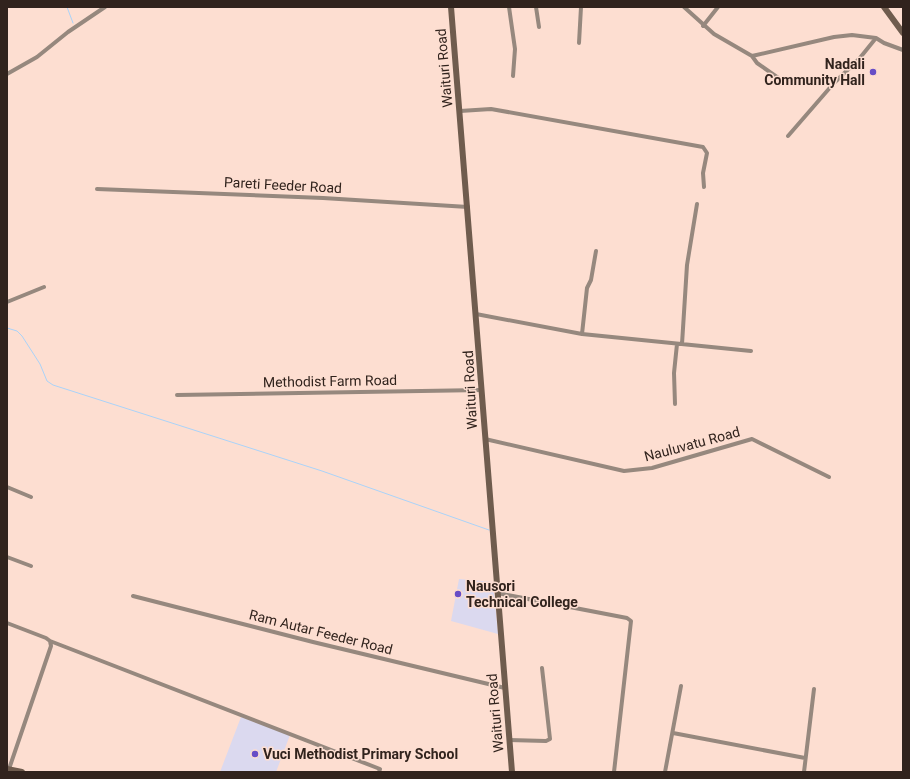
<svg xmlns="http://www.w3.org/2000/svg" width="910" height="779" font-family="Roboto,sans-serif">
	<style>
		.education { fill: #dbd9ef }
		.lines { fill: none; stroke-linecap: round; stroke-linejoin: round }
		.stream { stroke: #aad3f9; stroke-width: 1 }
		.street { stroke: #96887e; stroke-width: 4 }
		.secondary { stroke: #6f5c4e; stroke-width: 6 }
		.poi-dot { fill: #674dc6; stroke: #fdded1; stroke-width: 1.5 }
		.labels { text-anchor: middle; stroke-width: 3; stroke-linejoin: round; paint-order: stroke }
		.poi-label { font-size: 14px; font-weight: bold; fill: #31231d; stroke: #fdded1; text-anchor: start }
		.street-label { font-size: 14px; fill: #31231d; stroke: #fdded1 }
	</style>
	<rect width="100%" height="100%" fill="#fdded1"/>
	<path class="education" d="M459 579 493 582 498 634 451 621Z
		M241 717 290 735 276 772H220Z"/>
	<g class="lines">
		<path class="stream" d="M67 7 73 23
			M7 328 17 331 22 336 40 364 47 381 53 385 322 471 489 530"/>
		<path class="street" d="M509 7 515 49 513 76
			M536 7 539 27
			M684 7 714 34 752 56 834 37 852 35 876 38 884 43 903 50
			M703 26 718 7
			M579 43 581 7
			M752 56 757 63 784 82
			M7 74 37 57 68 32 105 7
			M460 111 491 109 703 147 707 153 703 173 704 187
			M788 136 834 83 859 59 876 38
			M97 189 323 198 468 207
			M7 302 44 287
			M476 314 582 334 751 351
			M582 334 587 288 591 280 596 251
			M682 344 687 265 697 204
			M177 395 482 390
			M675 404 674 373 677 344
			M485 439 624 471 652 468 752 439 829 477
			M7 487 31 497
			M7 557 31 566
			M497 593 627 618 631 621 614 772
			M133 596 313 642 505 688
			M7 623 46 638 50 641 51 646 9 769
			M50 641 380 769 379 772
			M673 733 805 758
			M509 740 546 741 550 739 542 668
			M665 772 681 686
			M804 772 814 689"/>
		<path class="secondary" d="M451 7 512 772
			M884 7 903 33
			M7 769 22 772"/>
	</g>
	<g class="poi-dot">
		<circle cx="873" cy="72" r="4"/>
		<circle cx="458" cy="594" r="4"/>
		<circle cx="255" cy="754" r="4"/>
	</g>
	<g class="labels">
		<g class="poi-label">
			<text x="865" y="69" text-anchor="end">Nadali<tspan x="865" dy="16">Community Hall</tspan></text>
			<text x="466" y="591">Nausori<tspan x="466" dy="16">Technical College</tspan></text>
			<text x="263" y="759">Vuci Methodist Primary School</text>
		</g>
		<g class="street-label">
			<text transform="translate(444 68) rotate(-95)" y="5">Waituri Road</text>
			<text transform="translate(283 185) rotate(3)" y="5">Pareti Feeder Road</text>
			<text transform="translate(330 381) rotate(-1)" y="5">Methodist Farm Road</text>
			<text transform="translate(470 390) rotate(-93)" y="5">Waituri Road</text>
			<text transform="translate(692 444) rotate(-15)" y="5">Nauluvatu Road</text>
			<text transform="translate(321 632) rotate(14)" y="5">Ram Autar Feeder Road</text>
			<text transform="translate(495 713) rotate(-95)" y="5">Waituri Road</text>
		</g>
	</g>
	<rect width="910" height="779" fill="none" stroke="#31231d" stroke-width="16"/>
</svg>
